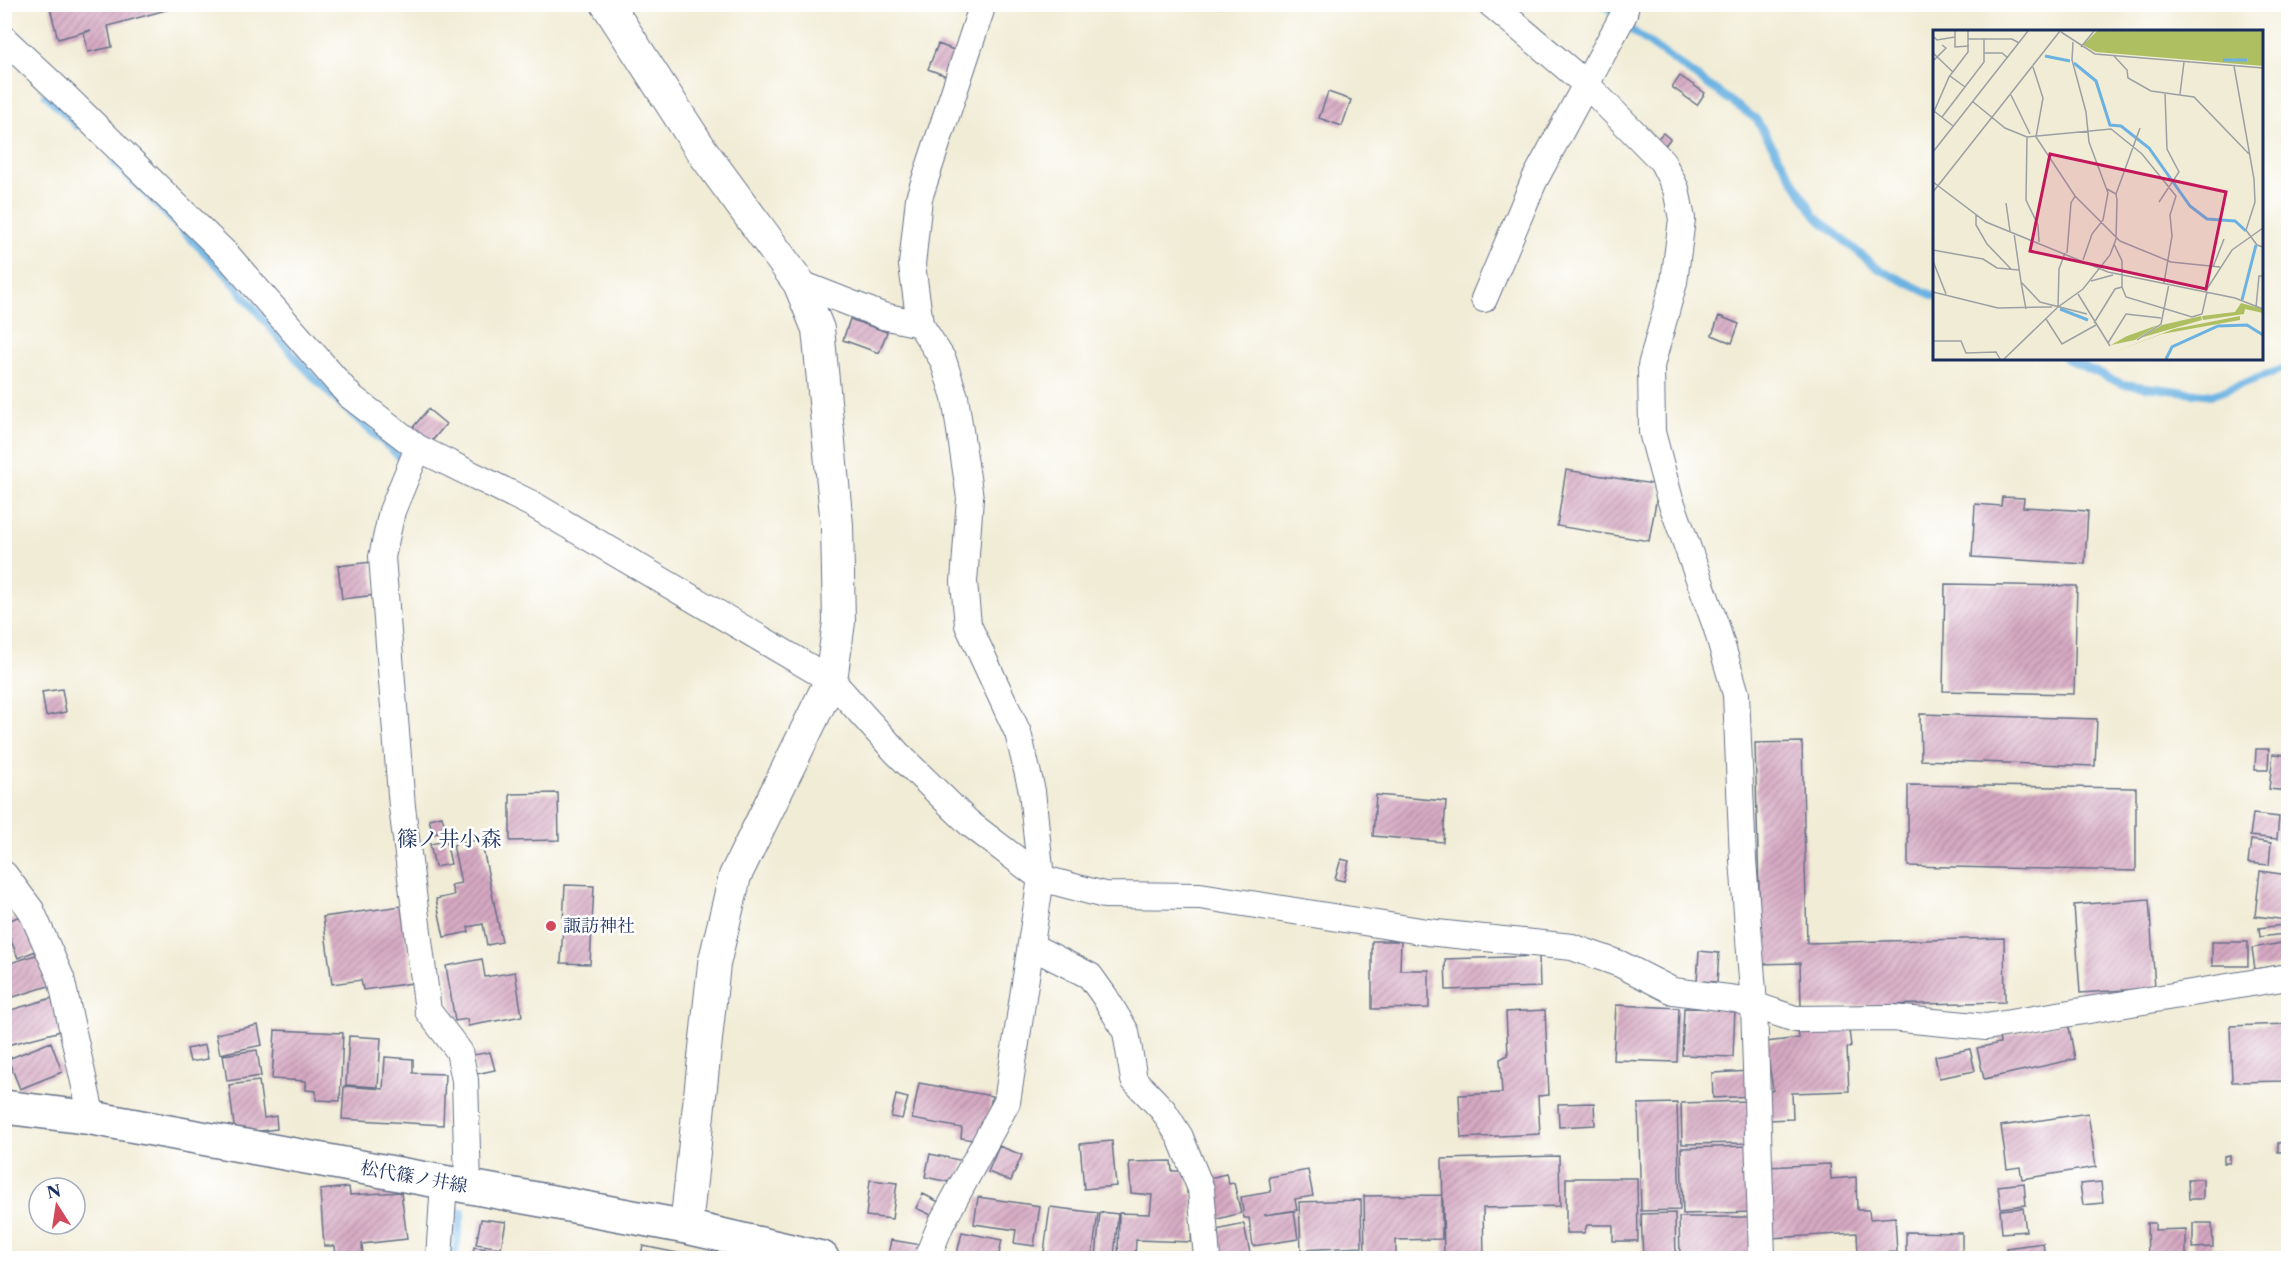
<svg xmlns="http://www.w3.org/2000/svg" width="2293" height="1263" font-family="'Libre Caslon Text','Noto Serif JP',serif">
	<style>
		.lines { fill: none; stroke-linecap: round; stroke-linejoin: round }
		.stream { stroke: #6bb2e2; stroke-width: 8 }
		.building { fill: url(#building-hatch) }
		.minor-casing { stroke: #667188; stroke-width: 28 }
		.tertiary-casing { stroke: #667188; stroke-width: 34 }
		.secondary-casing { stroke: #667188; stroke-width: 36 }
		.minor { stroke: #fff; stroke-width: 26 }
		.tertiary { stroke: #fff; stroke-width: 32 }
		.secondary { stroke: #fff; stroke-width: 33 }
		.poi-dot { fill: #d1495b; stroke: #fff; stroke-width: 2 }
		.labels { text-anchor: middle; stroke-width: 5; stroke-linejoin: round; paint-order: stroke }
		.poi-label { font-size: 18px; fill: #1b2f5e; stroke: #fff; text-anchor: start }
		.street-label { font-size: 18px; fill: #1b2f5e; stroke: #fff }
		.quarter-label { font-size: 21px; fill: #1b2f5e; stroke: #fff }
		.inset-river { fill: none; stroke: #6bb2e2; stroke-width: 3 }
		.inset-road { fill: none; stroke: #9ba0a5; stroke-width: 1.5 }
		.view { fill: #c2185b; fill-opacity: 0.15; stroke: #c2185b; stroke-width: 3 }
		.inset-edge { fill: none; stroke: #1b2f5e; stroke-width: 3 }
	</style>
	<defs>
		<pattern id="building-hatch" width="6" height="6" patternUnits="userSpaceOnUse" patternTransform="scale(1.5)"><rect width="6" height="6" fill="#d6a9c2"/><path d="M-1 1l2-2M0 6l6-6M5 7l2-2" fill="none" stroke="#ad8aa1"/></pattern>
	</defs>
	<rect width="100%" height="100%" fill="#fff"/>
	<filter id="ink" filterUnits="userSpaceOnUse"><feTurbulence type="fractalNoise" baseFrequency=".0167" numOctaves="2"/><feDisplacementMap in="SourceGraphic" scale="12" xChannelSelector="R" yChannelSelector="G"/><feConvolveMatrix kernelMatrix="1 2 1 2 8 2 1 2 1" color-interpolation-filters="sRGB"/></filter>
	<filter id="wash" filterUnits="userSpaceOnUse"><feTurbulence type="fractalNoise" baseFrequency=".008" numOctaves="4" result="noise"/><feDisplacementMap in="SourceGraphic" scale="24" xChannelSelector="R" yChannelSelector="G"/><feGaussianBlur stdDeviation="1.35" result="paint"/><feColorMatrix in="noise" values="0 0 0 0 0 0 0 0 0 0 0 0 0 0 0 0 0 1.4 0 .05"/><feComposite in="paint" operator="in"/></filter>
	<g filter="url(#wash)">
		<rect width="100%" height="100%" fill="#f1ecd5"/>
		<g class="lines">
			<path class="stream" d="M1604 4 1627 27 1756 119 1815 216 1877 268 1934 296
				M46 95 77 126
				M114 162 225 273 300 363 336 400 401 458
				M2065 358 2122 384 2212 395 2288 367
				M454 1258 462 1212"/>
		</g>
		<g id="blocks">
			<path class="building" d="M49 4H184V5L108 26 112 47 88 52 84 33 91 30 58 39Z
				M938 44 959 52 949 77 928 69Z
				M1680 76 1705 93 1697 105 1672 87Z
				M1328 92 1351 100 1342 126 1319 118Z
				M1663 133 1670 139 1663 148 1655 141Z
				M1719 316 1739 324 1732 343 1712 335Z
				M850 319 887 332 879 353 843 340Z
				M428 409 446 424 428 446 410 431Z
				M1566 470 1659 485 1649 541 1557 526Z
				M2002 497 2024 498 2023 507 2088 511 2085 564 1972 557 1975 504 2001 506Z
				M371 562 376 595 342 599 338 566Z
				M1945 584 2077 586 2074 694 1943 691Z
				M62 689 66 712 46 716 42 692Z
				M1920 714 2097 719 2095 766 1921 760Z
				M1802 742 1807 943 2004 938 2005 1002 1801 1007 1800 963 1761 964 1755 743Z
				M2256 749H2269L2268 770H2255Z
				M2273 754 2288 755V791L2269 789Z
				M1908 785 2136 788V871L1908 866Z
				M558 793 559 840 510 841V794Z
				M1376 795 1446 801 1443 842 1373 836Z
				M2253 814 2279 817 2277 839 2250 836Z
				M442 816 446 831 433 834 429 819Z
				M481 839 502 942 487 945 483 924 468 927 469 932 444 937 436 899 454 895 451 885 461 883 453 845Z
				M2251 840 2271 843 2269 865 2248 863Z
				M446 841 451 864 435 867 430 844Z
				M1341 859 1349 861 1344 881 1335 879Z
				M2260 871 2288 875 2287 920 2255 916Z
				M565 885 594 886 590 964 561 963Z
				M2149 899 2155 988 2080 993 2074 905Z
				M4 906 10 917 4 920Z
				M401 906 412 983 363 990 361 980 332 984 323 917Z
				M24 914 38 950 18 958 4 923Z
				M2283 925 2284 934 2260 937 2259 928Z
				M1372 941H1401L1400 970H1429V1008L1372 1009Z
				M2212 942H2248V966H2212Z
				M2288 942V964L2255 969 2252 948Z
				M1699 951 1719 953 1717 982 1697 981Z
				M42 953 52 985 4 1000V965Z
				M1539 956 1540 987 1446 990 1445 959Z
				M482 959 485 977 515 972 522 1016 468 1026 467 1019 455 1021 446 966Z
				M52 998 61 1031 4 1046V1012Z
				M1616 1005 1679 1008 1677 1062 1613 1060Z
				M1684 1008 1735 1009 1733 1057 1682 1055Z
				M1545 1010 1549 1095 1538 1096 1540 1134 1461 1138 1459 1095 1502 1093 1500 1059 1508 1055 1506 1012Z
				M2068 1022 2075 1059 1984 1079 1977 1048 2000 1043 1999 1037Z
				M1848 1023 1851 1046 1847 1048 1849 1091 1792 1093 1793 1119 1767 1120 1766 1094 1773 1090 1766 1042 1799 1038 1798 1030Z
				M2288 1024V1081L2232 1082 2230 1026Z
				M258 1025 262 1045 220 1054 216 1034Z
				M275 1030 343 1033 340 1101 316 1100V1091L306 1090V1081L272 1079Z
				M349 1036 381 1038 378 1087 346 1085Z
				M51 1042 62 1072 20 1089 8 1059Z
				M205 1045 208 1059 190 1062 187 1049Z
				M1970 1049 1975 1071 1939 1078 1935 1056Z
				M257 1050 261 1076 227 1081 223 1055Z
				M490 1052 495 1070 476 1074 473 1055Z
				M385 1057 413 1059V1073L445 1074 443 1125 342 1119 344 1086 383 1089Z
				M1752 1071 1753 1096 1713 1098 1712 1073Z
				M259 1081 264 1118 276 1116 277 1129 235 1134 229 1085Z
				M919 1083 992 1096 984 1142 961 1138 962 1128 912 1119Z
				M896 1095 908 1098 902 1119 891 1117Z
				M1748 1101 1749 1143 1682 1144 1681 1103Z
				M1594 1103 1595 1125 1559 1127 1558 1104Z
				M1677 1103 1680 1210 1641 1211 1638 1104Z
				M2088 1113 2096 1167 2022 1179 2020 1167 2007 1169 2001 1126Z
				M1112 1141 1116 1186 1084 1189 1080 1144Z
				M2284 1142 2285 1152H2278V1143Z
				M999 1146 1022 1155 1011 1181 988 1172Z
				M1751 1146 1753 1212 1683 1214 1681 1148Z
				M930 1154 964 1161 959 1184 925 1177Z
				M2230 1155V1163H2224V1156Z
				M1559 1156 1560 1206 1483 1208 1484 1258H1444L1442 1159Z
				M1171 1161 1172 1171H1188L1187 1193 1193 1194 1191 1242 1136 1240 1135 1258H1118L1119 1213 1150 1214 1152 1195 1131 1193 1129 1162Z
				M1830 1164 1831 1179 1856 1177 1857 1210H1869L1870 1219 1895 1217 1897 1252 1858 1254 1857 1233 1771 1238 1768 1167Z
				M1308 1170 1313 1196 1295 1199 1297 1210 1264 1215 1294 1211 1298 1239 1253 1246 1249 1218H1244L1241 1197 1271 1192 1269 1177Z
				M1226 1174 1229 1184 1234 1183 1241 1213 1214 1220 1205 1179Z
				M1566 1178H1637L1638 1241H1613V1225H1587L1584 1233H1566Z
				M2188 1179H2203V1199H2189Z
				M870 1180 897 1183 892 1219 866 1216Z
				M2101 1182 2103 1203 2083 1205 2080 1184Z
				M2024 1183 2026 1205 2001 1208 1998 1186Z
				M349 1187 350 1195 401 1192 407 1239 362 1244 363 1258H336L335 1246H324L320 1190Z
				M923 1194 939 1202 933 1216 916 1208Z
				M1442 1195V1239L1396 1240V1258H1365L1364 1196Z
				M978 1197 1040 1206 1034 1246 1014 1243 1016 1230 974 1224Z
				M1361 1200 1362 1247 1301 1250 1299 1202Z
				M1050 1207 1098 1213 1092 1258 1044 1252Z
				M2023 1208 2026 1231 2002 1233 2000 1210Z
				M1100 1212 1118 1214 1114 1258 1096 1257Z
				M1675 1213 1676 1258H1643L1641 1214Z
				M1679 1217H1751V1258H1680Z
				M481 1219 506 1222 501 1248 476 1244Z
				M2147 1223H2155V1230L2186 1229V1258H2148Z
				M2193 1223H2212L2213 1247 2193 1248Z
				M1244 1224 1251 1258H1217L1212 1231Z
				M962 1232 1002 1240 998 1258H956Z
				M1906 1232 1962 1233V1258H1906Z
				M891 1240 922 1245 920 1258 888 1254Z
				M2043 1243 2045 1258H2008L2006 1248Z
				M643 1246 698 1257V1258H640Z
				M474 1247 501 1251 500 1258H472Z"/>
		</g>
	</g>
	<g filter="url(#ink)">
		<use href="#blocks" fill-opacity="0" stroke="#667188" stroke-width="1.5"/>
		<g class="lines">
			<g class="minor-casing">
				<path id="minor" d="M1491 4 1587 85 1662 161 1676 189 1682 219 1674 282 1651 366 1652 432 1669 496 1716 626 1736 694 1743 860 1754 1005 1762 1258
					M4 39 65 96 228 256 350 396 418 448 532 504 831 680 897 753 969 823 1041 878 1104 895 1200 896 1427 932 1572 947 1620 964 1673 991 1736 999 1795 1019 1892 1018 1986 1027 2288 977
					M799 283 883 316 920 324 943 360 955 397 970 498 964 582 968 625 1018 733 1032 791 1041 878 1007 1102 941 1224 927 1258
					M1484 299 1534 181 1624 14 1626 4
					M920 324 912 265 919 198 983 4
					M418 448 392 511 382 557 402 807 428 1011 459 1051 465 1080 468 1186
					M4 874 31 910 61 978 92 1118
					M1031 946 1090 976 1105 997 1126 1032 1134 1080 1163 1110 1180 1137 1201 1189 1207 1258
					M439 1258 444 1183"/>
			</g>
			<g class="tertiary-casing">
				<path id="tertiary" d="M607 4 702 151 799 283 818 329 837 525 839 622 831 680 735 876 714 964 686 1227"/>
			</g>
			<g class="secondary-casing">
				<path id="secondary" d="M4 1107 92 1118 558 1203 686 1227 822 1258"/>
			</g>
			<use href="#minor" class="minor"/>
			<use href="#tertiary" class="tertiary"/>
			<use href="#secondary" class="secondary"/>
		</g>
	</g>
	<circle class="poi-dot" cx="551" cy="926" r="6"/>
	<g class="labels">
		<g class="poi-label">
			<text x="563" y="932">諏訪神社</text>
		</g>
		<g class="street-label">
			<text transform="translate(414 1177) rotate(10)" y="6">松代篠ノ井線</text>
		</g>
		<g class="quarter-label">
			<text x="449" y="846">篠ノ井小森</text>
		</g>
	</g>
	<g transform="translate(1933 30)">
		<rect width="330" height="330" fill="#f1ecd5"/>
		<path d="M308 273 330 279V283L312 279 311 284 270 290 269 286 302 282ZM268 286 269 290 207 308 229 295ZM307 286V290L229 304 176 324 241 299ZM225 295 202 310 178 315 194 306Z" fill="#aebf62"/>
		<path d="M164 1H330V36L163 22 150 15Z" fill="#aebf62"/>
		<path class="inset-river" d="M112 26 137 31M290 30H314M141 33 163 51 177 95 188 96 216 118 257 176 274 189 302 191 313 201M309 270 323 215M127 279 155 290M233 329 239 317 285 296 314 295 330 305"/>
		<path class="inset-road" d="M22 1V17L36 16M128 2 162 24 330 38M0 6 4 10 22 7M35 9H79L86 13M140 12 139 30 153 82 156 112 175 163 170 190 159 204 150 230M148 17 161 1M0 23 20 42M51 23H69L75 28M181 26 194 40 195 48 218 61 261 67 316 124M0 31 13 18 9 15M301 36 321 149 322 172 313 200 324 215 330 217M100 37 110 68 103 107 142 166 187 211 238 232 287 237M17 46 32 57M247 64 251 32M78 65 97 104M39 71 72 98 94 107 178 99 209 124 243 166 237 185 239 206 231 253M1 81 20 96M0 84 16 47 35 22V1M9 87 51 32V9M94 107 93 170 105 195 106 212M0 122 95 1M0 152 53 192 175 242 302 268 330 279M0 162 127 1M183 164 207 98M226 172 246 142 234 119 232 63M73 173 77 201M43 185V195L54 214 78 239M81 203 88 252 107 272 154 284M181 214 189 231V257L193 267 259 287 269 284 274 262M0 220 50 229 64 238 86 240M134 223 138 173 142 166M0 231 13 264M280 237 291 209M158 251 180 245M88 252 93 279M0 262 65 278 119 277M272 262 299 220 330 198M145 264 177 316M125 277 126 239 132 223M323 277 326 246H330M113 289 129 314 163 295M161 293 182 259 189 257M204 310 228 294 236 254M0 311H28L33 323 63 322 67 329M175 313 193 284 228 288M71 329 125 277 150 259 177 225 183 209 184 170 183 164 174 159"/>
		<path class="view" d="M117 124 293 162 273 259 97 221Z"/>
		<rect width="330" height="330" class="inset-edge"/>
	</g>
	<rect width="2293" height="1263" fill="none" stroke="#fff" stroke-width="24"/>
	<g transform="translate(57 1206) rotate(348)"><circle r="28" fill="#ffffff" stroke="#a4acbf" stroke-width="1.5"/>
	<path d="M0-4.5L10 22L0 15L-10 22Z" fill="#d1495b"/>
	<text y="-9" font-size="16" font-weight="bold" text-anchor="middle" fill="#1b2f5e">N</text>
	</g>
</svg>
